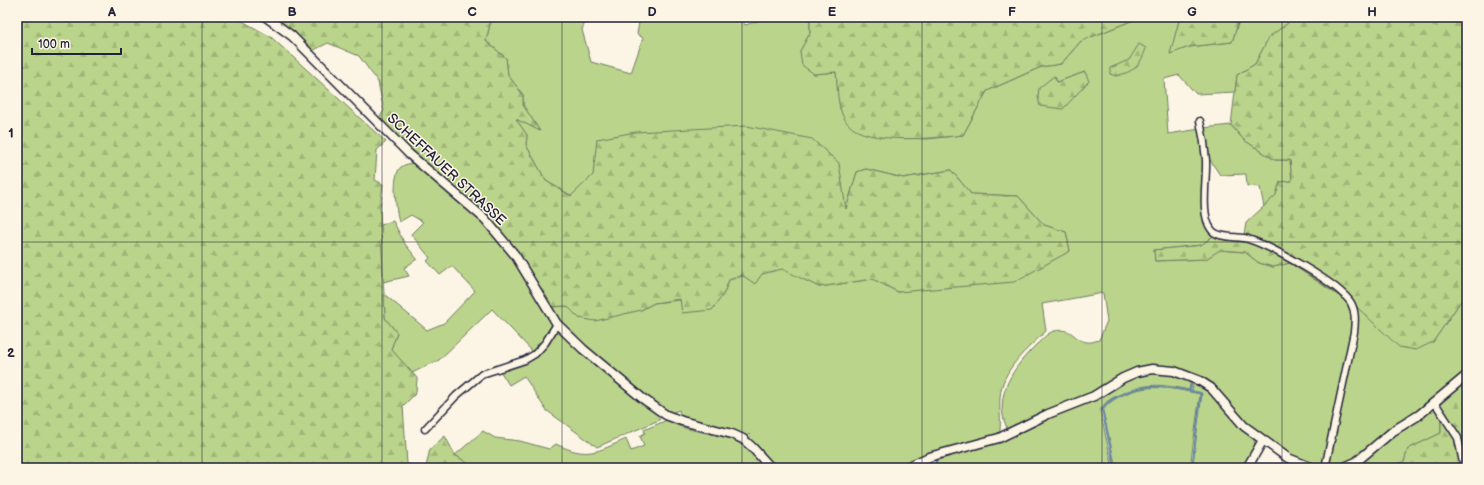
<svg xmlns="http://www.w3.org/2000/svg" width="1484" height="485" font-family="'Balsamiq Sans',sans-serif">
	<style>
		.green { fill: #bbd48b; stroke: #6e7b63; fill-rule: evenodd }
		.forest { fill: url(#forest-firs); stroke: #6e7b63 }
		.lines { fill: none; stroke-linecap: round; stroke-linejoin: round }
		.stream { stroke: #6489a8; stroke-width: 2 }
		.minor-casing { stroke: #22223b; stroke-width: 9 }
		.tertiary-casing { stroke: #22223b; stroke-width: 11 }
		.minor { stroke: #fcf5e5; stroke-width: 6 }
		.tertiary { stroke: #fcf5e5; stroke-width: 8 }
		.grid { fill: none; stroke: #22223b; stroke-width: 1; stroke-opacity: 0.55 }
		.labels { text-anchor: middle; stroke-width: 3; stroke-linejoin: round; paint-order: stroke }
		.street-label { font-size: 14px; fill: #22223b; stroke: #fcf5e5 }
		.neatline { fill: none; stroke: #22223b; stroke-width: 1.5 }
		.grid-label { font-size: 13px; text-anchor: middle; font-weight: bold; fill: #22223b }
	</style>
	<defs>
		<pattern id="forest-firs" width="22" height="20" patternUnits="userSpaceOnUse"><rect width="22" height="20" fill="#bbd48b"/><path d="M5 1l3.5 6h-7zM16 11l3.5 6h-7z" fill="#a0b679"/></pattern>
	</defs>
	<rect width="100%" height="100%" fill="#fcf5e5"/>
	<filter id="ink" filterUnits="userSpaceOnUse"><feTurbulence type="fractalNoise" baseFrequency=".025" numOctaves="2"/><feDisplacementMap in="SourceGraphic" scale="8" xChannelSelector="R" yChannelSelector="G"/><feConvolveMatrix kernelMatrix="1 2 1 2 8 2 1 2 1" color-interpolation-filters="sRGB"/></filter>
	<g filter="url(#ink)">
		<path class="green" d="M488 17H584L586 19 582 30 591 62 631 73 643 38 637 34 640 17H741L745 25 761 20 760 17H810V33L800 51 814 74 836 72 840 109 879 137 927 139 963 135 987 91 1041 67 1061 64 1081 41 1141 17H1180L1171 53 1189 47 1232 42 1240 17H1291L1289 23 1269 37 1255 64 1237 75 1235 92 1196 94 1179 75 1164 79 1168 134 1200 129 1204 158 1208 227 1213 236 1202 245 1154 250 1155 261 1206 259 1219 250 1245 252 1259 263 1273 267 1290 263 1348 302 1354 318 1323 465 1315 467 1302 462 1257 434 1210 385 1149 367 1009 429 1007 428C992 396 1015 365 1037 344 1042 340 1047 333 1054 331 1074 327 1073 340 1087 342 1090 343 1095 341 1099 340L1107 321 1103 293 1042 304 1046 331C1027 349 1001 370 1000 398 999 411 1002 424 999 435L911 462 901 468H774L749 440 750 436 749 434 746 437 676 416 680 414 679 410 671 413C642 396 618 375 594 353 577 339 562 326 549 307L567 306 579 318 641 310 654 303 723 295 729 280C746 274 764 273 782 268L819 287 873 279 898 292 1056 258 1070 251 1066 232 1044 225 1018 196 971 194 951 170 903 178 866 169 857 172 846 210 593 175 572 196 546 181 526 145 527 135 515 118 539 130 523 105V95L508 75 506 58 486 41 491 20ZM1085 72 1038 97 1055 76 1057 82Z
			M1231 125 1244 140 1275 160H1290L1292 181 1280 182 1276 195 1264 207 1260 187 1247 186 1246 174 1220 175 1208 157 1203 128Z
			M416 163 464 202 502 241 552 322C552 334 542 344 534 353L492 309 439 360 412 373 391 349 397 333 385 318 384 294 427 330 444 323 475 291 452 266 440 275 427 261 430 258 411 234 423 222 411 215 399 222C396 210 391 176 401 167 405 164 411 163 416 163Z
			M393 221 405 244 417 259 404 268 409 276 383 282 381 225Z
			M1467 292V373L1364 453 1342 466 1329 468 1328 464 1348 373 1355 306 1433 342Z
			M557 330 560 331 660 414 661 417 659 420 597 447 546 410 524 376 509 385 499 369 527 362Z
			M1165 371 1191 379 1189 390C1162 384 1145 382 1119 395 1111 398 1103 403 1100 411L1113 468H935L938 456 994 442 1135 374Z
			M1194 380 1208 389 1254 439 1255 445 1244 468H1116L1103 411C1106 405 1113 400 1119 397 1147 382 1170 388 1200 394L1191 460 1193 461 1202 394 1192 391Z
			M1435 408 1441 415V433L1408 449 1404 462 1389 466 1387 468H1349L1390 435Z
			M667 420C686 433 714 431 735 441 747 447 755 458 764 468H475L455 455 483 431 495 438 520 441 549 449 556 444C587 459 597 452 626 439L631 451 644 446 640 436 645 433 644 430Z"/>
		<path class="forest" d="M17 17H235L271 37 386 142 377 150 375 180 383 184 380 207 385 318 397 333 391 349 417 378 416 393 403 406 407 464 426 467 430 449 445 436 455 455 475 468H17Z
			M266 17H488L491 20 486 41 506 58 508 75 523 95V105L540 131 516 119 527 135 526 145 546 181 571 196 593 175 597 139 636 132 747 126 812 139 839 163 846 209 857 172 866 169 903 178 951 170 971 194 1018 196 1044 225 1066 232 1070 251 1014 282 898 292 873 279 819 287 782 269 762 274 755 284 742 275 729 280 723 295 712 310 682 313 680 299 654 303 641 310 595 321 579 318 567 306 549 307 524 262 495 225 376 122 384 111 378 82 359 56 328 43 310 52Z
			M810 17H1141L1081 41 1061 64 1041 67 987 91 963 135C938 138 867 145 849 125 836 111 838 89 836 72L814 74 802 65 800 51 810 33Z
			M1180 17H1240L1232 42 1189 47 1170 54Z
			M1291 17H1467V292L1433 342 1416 350 1399 347 1359 309 1290 263 1273 267 1259 263 1245 252 1220 250 1206 259 1155 261 1154 250 1201 245 1213 236 1243 241 1246 223 1276 195 1280 182 1292 181 1290 160H1275L1244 140 1231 125 1237 75 1255 64 1269 37 1288 23Z
			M1139 44 1146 48C1140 67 1134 71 1116 76L1110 74V68L1129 60Z
			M1085 72 1089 81 1063 109 1040 106 1038 97 1039 88 1054 76 1057 82Z
			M1460 384 1467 388V468H1387L1389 466 1404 462 1408 449 1441 433V400Z"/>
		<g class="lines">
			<path class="stream" d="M687 426 715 434
				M720 435 737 440 745 446
				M934 468 937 458
				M1115 468 1102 410C1105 404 1112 399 1118 396 1145 382 1162 386 1190 391
				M1190 468 1193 460 1201 393 1190 391 1192 381"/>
			<g class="minor-casing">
				<path id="minor" d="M1200 121C1203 134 1205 147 1206 160 1207 179 1200 214 1211 229 1217 239 1238 236 1248 239 1270 246 1339 283 1351 303 1356 312 1355 322 1354 332L1325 468
					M1435 403 1458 438 1464 468
					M425 429 456 396 482 374 525 360 535 354 545 343 557 324"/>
			</g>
			<g class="tertiary-casing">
				<path id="tertiary" d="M266 17 292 36 409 154 485 219 515 255 557 324 583 349 642 398 666 415 682 421 732 434 743 439 752 447 771 468
					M905 468 929 457 999 438 1048 414 1094 396 1123 378 1137 372 1152 369 1174 371 1200 381 1211 388 1244 426 1288 458 1313 468
					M1247 468 1263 440
					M1342 468 1356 462 1393 431 1419 415 1467 375"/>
			</g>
			<use href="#minor" class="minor"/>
			<use href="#tertiary" class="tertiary"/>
		</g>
	</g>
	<path class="grid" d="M202 17V468M382 17V468M562 17V468M742 17V468M922 17V468M1102 17V468M1282 17V468M17 242H1467"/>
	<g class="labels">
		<g class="street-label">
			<text transform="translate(447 169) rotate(43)" y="5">SCHEFFAUER STRASSE</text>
		</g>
	</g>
	<rect width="1484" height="485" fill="none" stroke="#fcf5e5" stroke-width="44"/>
	<path d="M32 48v6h89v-6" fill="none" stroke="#22223b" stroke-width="2"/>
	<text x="38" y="48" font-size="12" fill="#22223b" stroke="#fcf5e5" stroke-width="3" paint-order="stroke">100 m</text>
	<rect x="22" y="22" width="1440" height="441" class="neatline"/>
	<g class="grid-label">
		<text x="112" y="16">A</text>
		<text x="292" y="16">B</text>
		<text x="472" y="16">C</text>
		<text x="652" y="16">D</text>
		<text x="832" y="16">E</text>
		<text x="1012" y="16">F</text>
		<text x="1192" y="16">G</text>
		<text x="1372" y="16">H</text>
		<text x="11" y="137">1</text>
		<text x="11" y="357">2</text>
	</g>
</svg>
